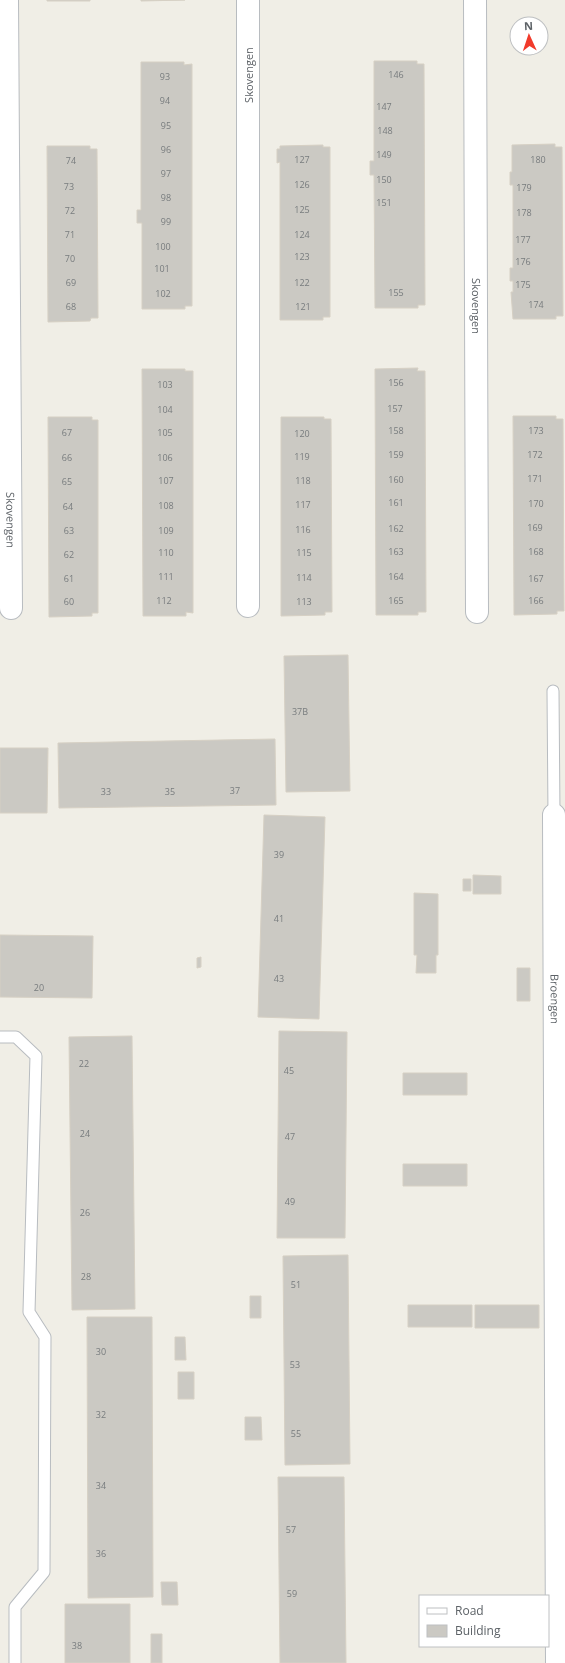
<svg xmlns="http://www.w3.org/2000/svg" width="565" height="1663" font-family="'Open Sans',sans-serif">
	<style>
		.building { fill: #cbc9c3; stroke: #d6d0c4 }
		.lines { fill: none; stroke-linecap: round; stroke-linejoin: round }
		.service-casing { stroke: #b8bcc0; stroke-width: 13 }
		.minor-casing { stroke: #b8bcc0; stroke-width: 24 }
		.service { stroke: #fff; stroke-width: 11 }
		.minor { stroke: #fff; stroke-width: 22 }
		.labels { text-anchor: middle; stroke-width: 3; stroke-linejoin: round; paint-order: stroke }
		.number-label { font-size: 9px; fill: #787c7e }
		.street-label { font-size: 11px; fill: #5d6267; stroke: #fff }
	</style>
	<rect width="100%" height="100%" fill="#f0eee6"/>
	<path class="building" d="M47 0H90V1H47Z
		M141 0H185L141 1Z
		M374 61H417V64H424L425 305H418V308H375L374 175H370V161H374Z
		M141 62H184V65L192 64V306H185V309H142V223H137V210H141Z
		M555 144V147H562L563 316H556V319H513L511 292H513V281H510V268H513V185H510V172H512V145Z
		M323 145V147H330V317H323V320H280V162L277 163V149H280V146Z
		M47 146H90V149H97L98 318H91L90 321 48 322Z
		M418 368 417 371H425L426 612H418V615H376L375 369Z
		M142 369H185V371H193V613L186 612V616H143Z
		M513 416H556V419H563L564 611H557V614L514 615Z
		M48 417H92V420H98V613H92V616L49 617Z
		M281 417H324V419H331L332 612H325V615L281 616Z
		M348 655 350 791 286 792 284 656Z
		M275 739 276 805 59 808 58 743Z
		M0 748H48L47 813H0Z
		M264 815 325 817 319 1019 258 1017Z
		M473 875 501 876V894H473Z
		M463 879H471V891H463Z
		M414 893 438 894V955H436V973H416L417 955H414Z
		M0 935 93 936 92 998 0 997Z
		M201 957V967L197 968V958Z
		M517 968H530V1001H517Z
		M279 1031 347 1032 345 1238H277Z
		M132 1036 135 1309 72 1310 69 1037Z
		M403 1073H467V1095H403Z
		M403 1164H467V1186H403Z
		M348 1255 350 1464 285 1465 283 1256Z
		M250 1296H261V1318H250Z
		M408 1305H472V1327H408Z
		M475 1305H539V1328H475Z
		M87 1317H152L153 1597 88 1598Z
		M175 1337H185L186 1360H175Z
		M178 1372H194V1399H178Z
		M245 1417H261L262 1440H245Z
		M278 1477H344L346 1663H280Z
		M161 1582H177L178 1605H162Z
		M65 1604H130V1663H65Z
		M151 1634H162V1663H151Z"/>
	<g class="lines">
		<g class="service-casing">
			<path id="service" d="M553 691 554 815
				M0 1037H16L36 1056 29 1312 45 1337 44 1572 15 1607V1663"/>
		</g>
		<g class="minor-casing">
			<g id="minor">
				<path id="s1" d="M7 0 11 608"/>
				<path d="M248 0V606"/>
				<path id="s2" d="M475 0 477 612"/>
				<path id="s3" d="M554 815 557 1663"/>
			</g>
		</g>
		<use href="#service" class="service"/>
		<use href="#minor" class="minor"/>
	</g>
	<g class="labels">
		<g class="number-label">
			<text x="396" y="78">146</text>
			<text x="165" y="80">93</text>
			<text x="165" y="104">94</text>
			<text x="384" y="110">147</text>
			<text x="166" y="129">95</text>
			<text x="385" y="134">148</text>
			<text x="166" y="153">96</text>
			<text x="384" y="158">149</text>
			<text x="302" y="163">127</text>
			<text x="538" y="163">180</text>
			<text x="71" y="164">74</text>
			<text x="166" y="177">97</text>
			<text x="384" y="183">150</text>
			<text x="302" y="188">126</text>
			<text x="69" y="190">73</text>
			<text x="524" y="191">179</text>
			<text x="166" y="201">98</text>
			<text x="384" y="206">151</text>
			<text x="302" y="213">125</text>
			<text x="70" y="214">72</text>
			<text x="524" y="216">178</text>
			<text x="166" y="225">99</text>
			<text x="70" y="238">71</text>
			<text x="302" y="238">124</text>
			<text x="523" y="243">177</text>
			<text x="163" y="250">100</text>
			<text x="302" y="260">123</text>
			<text x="70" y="262">70</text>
			<text x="523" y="265">176</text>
			<text x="162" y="272">101</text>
			<text x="71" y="286">69</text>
			<text x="302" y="286">122</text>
			<text x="523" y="288">175</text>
			<text x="396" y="296">155</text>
			<text x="163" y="297">102</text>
			<text x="536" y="308">174</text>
			<text x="71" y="310">68</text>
			<text x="303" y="310">121</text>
			<text x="396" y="386">156</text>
			<text x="165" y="388">103</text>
			<text x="395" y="412">157</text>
			<text x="165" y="413">104</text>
			<text x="396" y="434">158</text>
			<text x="536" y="434">173</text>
			<text x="67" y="436">67</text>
			<text x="165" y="436">105</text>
			<text x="302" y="437">120</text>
			<text x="396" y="458">159</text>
			<text x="535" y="458">172</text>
			<text x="302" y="460">119</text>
			<text x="67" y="461">66</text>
			<text x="165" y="461">106</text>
			<text x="535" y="482">171</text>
			<text x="396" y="483">160</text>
			<text x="166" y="484">107</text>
			<text x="303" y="484">118</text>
			<text x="67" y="485">65</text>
			<text x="396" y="506">161</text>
			<text x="536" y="507">170</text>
			<text x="303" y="508">117</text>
			<text x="166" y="509">108</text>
			<text x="68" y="510">64</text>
			<text x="535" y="531">169</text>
			<text x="396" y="532">162</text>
			<text x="303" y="533">116</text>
			<text x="69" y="534">63</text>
			<text x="166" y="534">109</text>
			<text x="396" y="555">163</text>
			<text x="536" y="555">168</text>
			<text x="166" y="556">110</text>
			<text x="304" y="556">115</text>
			<text x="69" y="558">62</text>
			<text x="166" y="580">111</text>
			<text x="396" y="580">164</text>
			<text x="304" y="581">114</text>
			<text x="69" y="582">61</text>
			<text x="536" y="582">167</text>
			<text x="164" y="604">112</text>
			<text x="396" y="604">165</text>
			<text x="536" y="604">166</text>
			<text x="69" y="605">60</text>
			<text x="304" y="605">113</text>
			<text x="300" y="715">37B</text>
			<text x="235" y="794">37</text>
			<text x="106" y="795">33</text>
			<text x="170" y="795">35</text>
			<text x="279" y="858">39</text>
			<text x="279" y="922">41</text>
			<text x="279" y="982">43</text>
			<text x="39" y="991">20</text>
			<text x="84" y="1067">22</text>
			<text x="289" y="1074">45</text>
			<text x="85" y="1137">24</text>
			<text x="290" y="1140">47</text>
			<text x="290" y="1205">49</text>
			<text x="85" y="1216">26</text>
			<text x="86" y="1280">28</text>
			<text x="296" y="1288">51</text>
			<text x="101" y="1355">30</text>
			<text x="295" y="1368">53</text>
			<text x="101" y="1418">32</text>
			<text x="296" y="1437">55</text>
			<text x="101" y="1489">34</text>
			<text x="291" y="1533">57</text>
			<text x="101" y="1557">36</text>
			<text x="292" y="1597">59</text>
			<text x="77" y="1649">38</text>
		</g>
		<g class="street-label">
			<text transform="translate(249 75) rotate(-90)" y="4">Skovengen</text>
			<text dy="4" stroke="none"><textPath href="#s2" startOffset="306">Skovengen</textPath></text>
			<text dy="4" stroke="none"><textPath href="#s1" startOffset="520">Skovengen</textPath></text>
			<text dy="4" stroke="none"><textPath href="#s3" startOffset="184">Broengen</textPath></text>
		</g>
	</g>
	<rect x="419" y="1595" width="130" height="52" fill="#ffffff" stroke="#bec0c2"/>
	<rect x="427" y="1608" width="20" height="6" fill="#ffffff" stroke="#bec0c2"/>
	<text x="455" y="1615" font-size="12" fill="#5d6267">Road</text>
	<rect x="427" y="1625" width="20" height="12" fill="#cbc9c3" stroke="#bec0c2"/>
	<text x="455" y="1635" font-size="12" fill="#5d6267">Building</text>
	<g transform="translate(529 36) rotate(357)"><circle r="19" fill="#ffffff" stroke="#bec0c2"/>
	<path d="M0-3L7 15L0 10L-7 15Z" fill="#f13a2b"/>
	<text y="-6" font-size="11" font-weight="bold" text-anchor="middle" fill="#5d6267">N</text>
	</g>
</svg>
